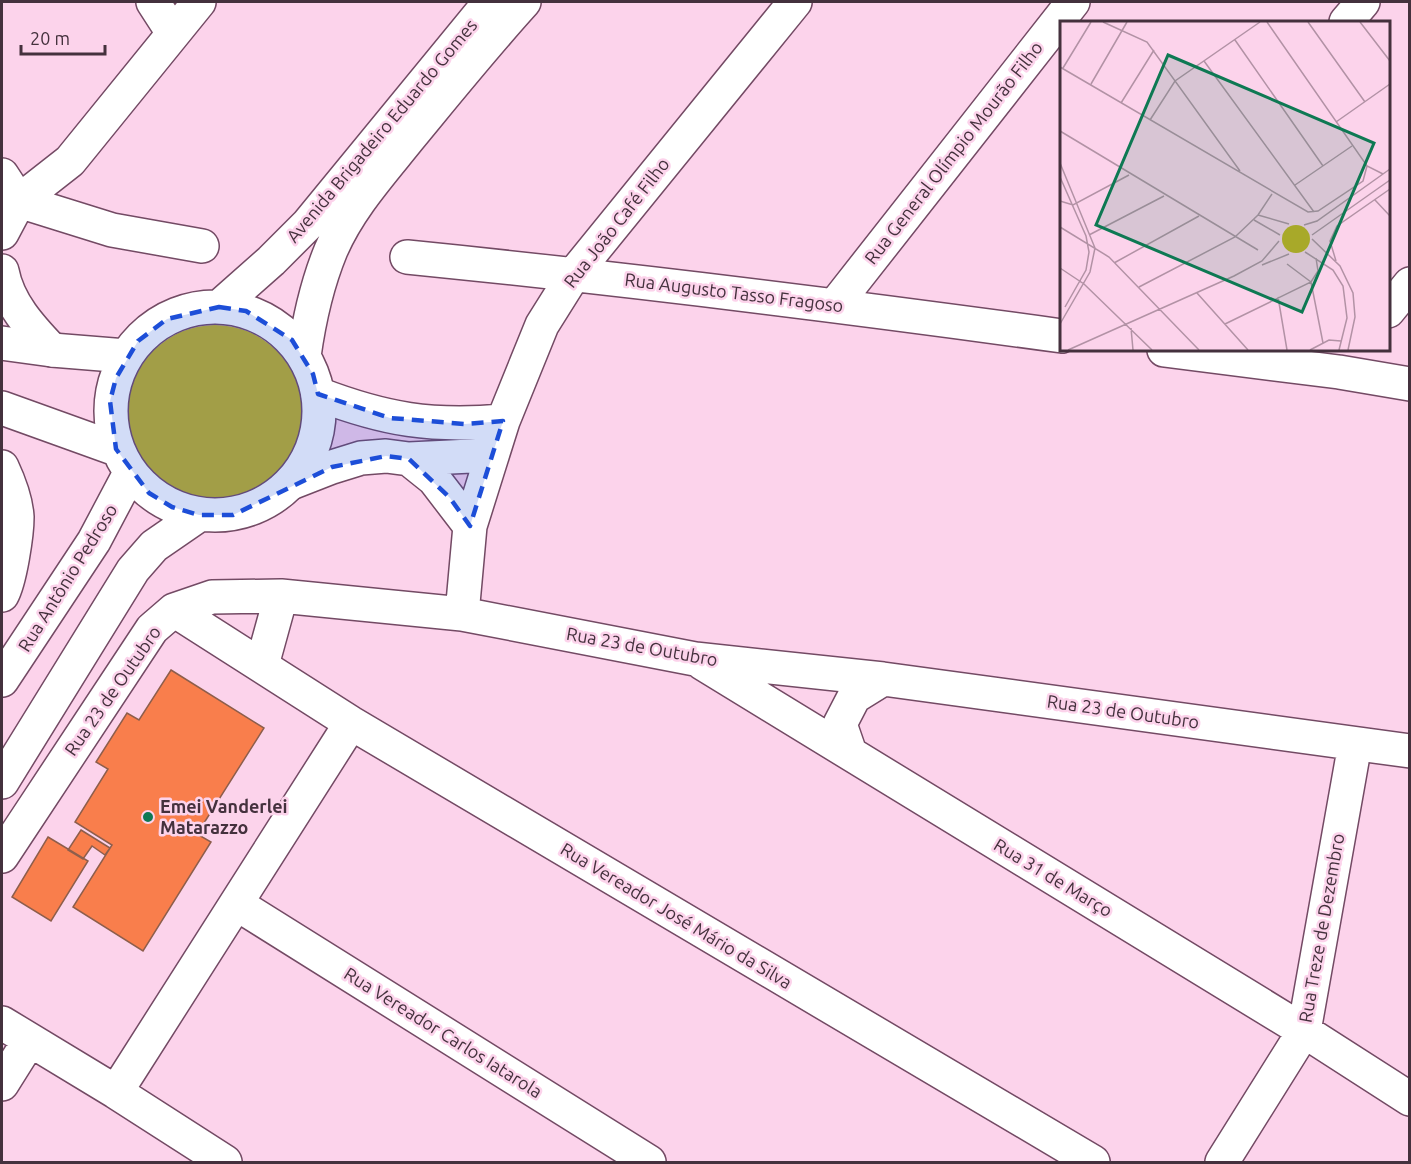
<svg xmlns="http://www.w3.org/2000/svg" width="1411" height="1164" font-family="Ubuntu,sans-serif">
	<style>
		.green { fill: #c3b223 }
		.building { fill: #f97e4c; stroke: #8d5e4c; stroke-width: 1.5 }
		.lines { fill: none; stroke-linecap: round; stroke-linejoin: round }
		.minor-casing { stroke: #734a64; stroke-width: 36 }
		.major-casing { stroke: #734a64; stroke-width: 36 }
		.minor { stroke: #fff; stroke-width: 33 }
		.major { stroke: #fff; stroke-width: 33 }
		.marked { fill: #1d4ed8; fill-opacity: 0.2; stroke: #1d4ed8; stroke-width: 4.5; stroke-dasharray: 12 8; stroke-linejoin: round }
		.poi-dot { fill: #0e7953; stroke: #fcd3eb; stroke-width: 2 }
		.labels { text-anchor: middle; stroke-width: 5; stroke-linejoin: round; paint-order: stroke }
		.street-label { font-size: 18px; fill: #44313d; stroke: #fcd3eb }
		.poi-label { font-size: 18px; font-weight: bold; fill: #44313d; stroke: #fcd3eb; text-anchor: start }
		.inset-road { fill: none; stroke: #b292a5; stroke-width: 1.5 }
		.view { fill: #0e7953; fill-opacity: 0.15; stroke: #0e7953; stroke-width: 3 }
		.inset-edge { fill: none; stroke: #44313d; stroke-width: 3 }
	</style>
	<rect width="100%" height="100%" fill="#fcd3eb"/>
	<path class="green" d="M128 412a87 87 0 1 1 174 0a87 87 0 1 1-174 0Z"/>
	<path class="building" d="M171 670 264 728 197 834 211 842 143 951 73 907 112 845 75 822 108 769 96 762 127 713 139 720Z
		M81 830 110 848 105 855 92 846 83 859 68 850Z
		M48 837 88 861 51 921 12 897Z"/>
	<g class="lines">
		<g class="minor-casing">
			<path id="minor" d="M153 2 173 33
				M1346 22 1363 2
				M2 175 19 201
				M19 201 112 230 202 246
				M2 233 19 201 70 161 199 2
				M407 257C626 279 844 306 1062 336
				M2 271C8 303 30 327 52 350
				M835 305 1073 2
				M1388 311 1410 284
				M1164 350 1339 372 1410 384
				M318 394C386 420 431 427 503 421
				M409 459 434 479 470 526
				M2 467C9 482 16 500 17 517 17 534 10 581 2 595
				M291 483 332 467 361 458 386 456 409 459 492 455
				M174 610 351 723 1093 1162
				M462 614 470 526 503 421 542 325 574 274 795 2
				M702 663 1304 1031 1410 1099
				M262 665 281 596
				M850 753 840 724 854 697 883 679
				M2 856 152 629 174 610 212 597 281 596 462 614 695 659 883 679 1410 751
				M237 904 649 1162
				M2 1023 116 1092 225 1162
				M2 1084 29 1041
				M116 1092 351 723
				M1222 1162 1304 1031 1355 744"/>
		</g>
		<g class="major-casing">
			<path id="major" d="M111 411a104 104 0 1 1 208 0a104 104 0 1 1-208 0Z
				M219 307 271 261 308 224 490 2
				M2 343 52 350 126 356
				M304 356C309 320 317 284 331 250 349 208 381 173 409 138 447 92 484 46 524 2
				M2 408 116 449
				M2 680 94 541 130 473
				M2 782 133 570 154 546 199 515"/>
		</g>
		<use href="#minor" class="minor"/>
		<use href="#major" class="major"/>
	</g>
	<path class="marked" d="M219 307 246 311 292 340 313 374 318 394 390 418 465 424 503 421 470 526 450 498 409 459 386 456 332 467 233 515H199L172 507 149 493 116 449 110 401 116 378 138 341 167 319Z"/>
	<circle class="poi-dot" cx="148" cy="817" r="6"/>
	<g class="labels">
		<g class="street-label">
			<text transform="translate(382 131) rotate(-50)" y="6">Avenida Brigadeiro Eduardo Gomes</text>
			<text transform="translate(954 153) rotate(-52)" y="6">Rua General Olímpio Mourão Filho</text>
			<text transform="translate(617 223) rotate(-52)" y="6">Rua João Café Filho</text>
			<text transform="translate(734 293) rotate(7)" y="6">Rua Augusto Tasso Fragoso</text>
			<text transform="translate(68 578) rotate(-58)" y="6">Rua Antônio Pedroso</text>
			<text transform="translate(642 647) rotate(10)" y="6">Rua 23 de Outubro</text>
			<text transform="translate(113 691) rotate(-55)" y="6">Rua 23 de Outubro</text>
			<text transform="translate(1123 712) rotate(8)" y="6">Rua 23 de Outubro</text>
			<text transform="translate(1053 878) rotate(31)" y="6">Rua 31 de Março</text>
			<text transform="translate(676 916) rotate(31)" y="6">Rua Vereador José Mário da Silva</text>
			<text transform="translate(1322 928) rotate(-80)" y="6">Rua Treze de Dezembro</text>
			<text transform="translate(443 1033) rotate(32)" y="6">Rua Vereador Carlos Iatarola</text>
		</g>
		<g class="poi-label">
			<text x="160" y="813">Emei Vanderlei<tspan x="160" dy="21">Matarazzo</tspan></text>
		</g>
	</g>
	<g transform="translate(1060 21)">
		<rect width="330" height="330" fill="#fcd3eb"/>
		<path d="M222 218a14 14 0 1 1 28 0a14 14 0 1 1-28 0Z" fill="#c3b223"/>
		<path class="inset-road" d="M43 1 87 21 180 150M207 1 307 145 323 153M248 1 305 81M300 1 330 40M175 19 263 145M144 40 254 191M0 46 248 191 258 190 303 160 307 145M3 47 31 1M31 63 67 1M61 82 94 29M90 99 115 60 200 1M276 101 330 63M0 110 198 229M0 142 35 227 30 251 0 303M0 156 26 215 29 231 26 249 5 286M235 164 292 125M315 179 330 195M0 180 13 184 69 154M198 194 229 203M194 199 220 214M244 204 257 200 330 148M0 206 49 236 139 329M29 214 104 175M252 214 330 159M252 218 280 245 293 272 295 296 288 329M245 231 273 249 283 265 287 297 279 329M276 240 270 220 277 205 330 168M54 242 139 195M227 243 251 261M202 244 229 233M0 247 24 263 92 329M251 261 263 322M79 266 175 216 198 194 212 173M137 272 188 329M218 276 227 329M165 303 251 261 258 250 256 237M71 307 73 329M8 329 174 255 202 240 219 220M250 329 269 319 281 320"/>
		<path class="view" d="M108 34 314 122 242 291 36 204Z"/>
		<rect width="330" height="330" class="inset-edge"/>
	</g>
	<rect width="1411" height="1164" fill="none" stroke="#44313d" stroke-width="6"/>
	<path d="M21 45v9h84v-9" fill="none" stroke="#44313d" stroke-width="3"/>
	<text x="30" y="45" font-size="18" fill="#44313d" stroke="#fcd3eb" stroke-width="4.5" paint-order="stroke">20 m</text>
</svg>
